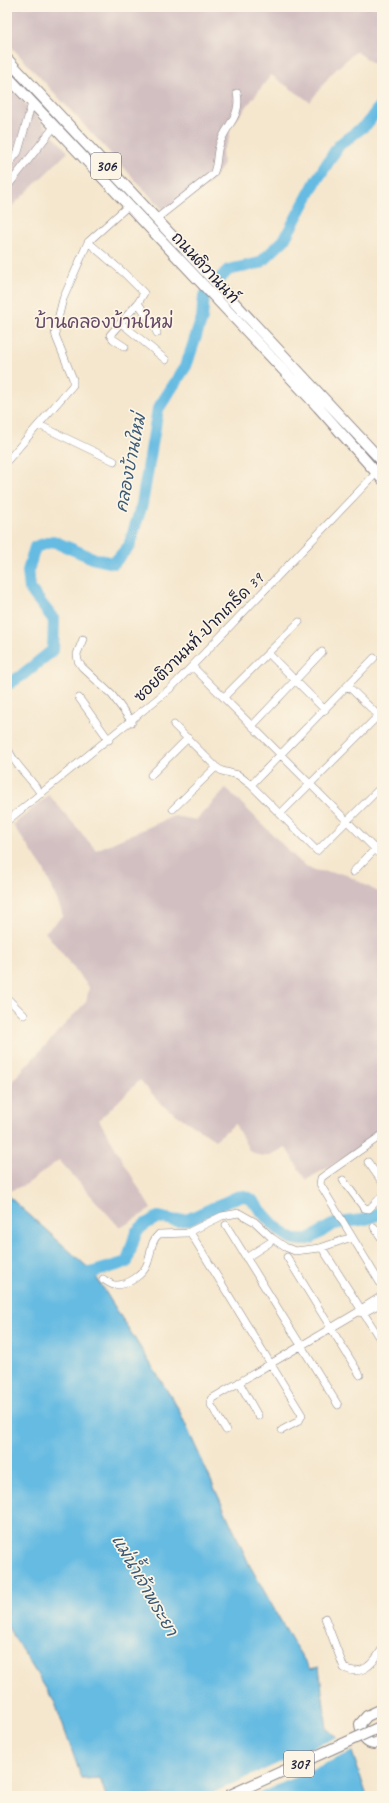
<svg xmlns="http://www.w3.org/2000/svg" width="389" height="1803" font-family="Caveat,'Playpen Sans Thai',sans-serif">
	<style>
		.industrial { fill: #d2bfc1 }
		.water { fill: #66bbe2; stroke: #446e8e }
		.pier { fill: #f5e7ce }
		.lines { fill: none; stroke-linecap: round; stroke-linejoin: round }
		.river { stroke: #66bbe2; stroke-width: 12 }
		.street-casing { stroke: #8c8484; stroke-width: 8 }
		.primary-casing { stroke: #8c8484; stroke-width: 12 }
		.street { stroke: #fff; stroke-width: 7 }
		.primary { stroke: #fff; stroke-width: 10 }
		.primary-bridge-casing { stroke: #8c8484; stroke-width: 12; stroke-linecap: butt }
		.primary-bridge { stroke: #fff; stroke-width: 10 }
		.labels { text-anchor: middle; stroke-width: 3.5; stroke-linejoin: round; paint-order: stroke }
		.shield { fill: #fcf5e5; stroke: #63616e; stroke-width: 1 }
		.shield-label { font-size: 15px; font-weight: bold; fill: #22223b }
		.street-label { font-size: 16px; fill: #22223b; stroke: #fcf5e5 }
		.water-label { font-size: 17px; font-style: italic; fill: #3a5875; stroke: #fcf5e5 }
		.quarter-label { font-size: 18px; fill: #644865; stroke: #fcf5e5 }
	</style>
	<rect width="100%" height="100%" fill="#fcf5e5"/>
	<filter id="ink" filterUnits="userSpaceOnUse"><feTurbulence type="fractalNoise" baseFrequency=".025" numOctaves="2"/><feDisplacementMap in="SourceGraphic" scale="8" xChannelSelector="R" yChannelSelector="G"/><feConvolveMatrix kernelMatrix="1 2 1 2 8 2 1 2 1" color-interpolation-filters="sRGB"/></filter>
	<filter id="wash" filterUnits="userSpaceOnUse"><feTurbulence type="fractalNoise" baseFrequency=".012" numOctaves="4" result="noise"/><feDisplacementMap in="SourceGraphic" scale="16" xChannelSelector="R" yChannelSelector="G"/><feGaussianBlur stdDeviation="0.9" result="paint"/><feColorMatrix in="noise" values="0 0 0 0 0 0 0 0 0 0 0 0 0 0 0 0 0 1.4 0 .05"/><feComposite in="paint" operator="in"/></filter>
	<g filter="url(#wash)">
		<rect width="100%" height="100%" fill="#f5e7ce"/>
		<path class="industrial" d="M7 7H382V70L356 51 331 74 310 102 271 75 231 127 228 142 222 151 223 166 208 185 165 212 7 42Z
			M12 89 68 152 7 211V95Z
			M226 788 299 861 312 870 345 874 382 894V1044L380 1046 382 1049V1132L351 1154 306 1180 286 1148 267 1156 257 1155 249 1150 235 1124 215 1140 162 1105 140 1080 99 1120 151 1209 120 1228 59 1160 27 1184 7 1192V1092L13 1080 86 1002 89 987 45 932 63 916 61 909 44 870 13 825 49 795 96 850 174 816 196 820Z"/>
		<path class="water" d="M7 1195 93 1272 178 1408 249 1564 292 1641 310 1669 319 1667 327 1729 351 1749 367 1796H106L100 1778 82 1779 55 1703 7 1626Z"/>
		<path class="pier" d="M339 1736 353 1751 253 1796H206Z"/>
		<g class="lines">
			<path class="river" d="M7 685 21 676 53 650 54 620 30 589 28 571 35 547 53 541 95 559 114 563 129 546 142 504 158 409 186 366 202 318 204 296 228 270 260 263 284 240 316 181 339 145 367 124 382 103
				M77 1277 127 1262 136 1232 144 1225 158 1217 177 1221 189 1219 237 1197 245 1196 251 1199C264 1213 285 1246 308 1239 318 1236 325 1227 335 1224 350 1220 370 1222 382 1211"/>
		</g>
	</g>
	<g filter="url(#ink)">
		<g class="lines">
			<g class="street-casing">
				<path id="street" d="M7 166 18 152 32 103
					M7 187 54 127
					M156 219 213 174C218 165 216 155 219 146 225 125 242 118 237 93
					M88 242 124 273 144 293 138 303 154 326 157 333
					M121 323 166 360
					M125 347 113 339 110 335 138 303
					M39 425 114 461
					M7 461 73 385V379L56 337 55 331 63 299 88 242 128 206
					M83 639 77 654 78 661 82 667 112 695 132 722
					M268 653 325 710
					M193 667 382 856
					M348 686 382 719
					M224 697 299 622
					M79 698 109 740
					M174 725 216 767 222 771 238 775 251 785 317 851 382 786
					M253 725 322 652
					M7 746C13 764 31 778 41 794
					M151 775 188 738
					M251 785 374 658
					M173 809 216 767
					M280 814 378 716
					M7 821 172 687 382 467
					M353 872 382 842
					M7 998 24 1015
					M382 1135 325 1175 321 1178 320 1184 382 1286
					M368 1162 382 1182
					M343 1180 364 1208 369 1209 382 1196
					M226 1225 338 1405
					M374 1227 382 1239
					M190 1232 302 1415 299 1421 282 1430
					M322 1248 382 1342
					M287 1257 360 1375
					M246 1258 269 1243
					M103 1279C106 1281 110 1284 114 1285 127 1286 144 1275 148 1262 152 1251 150 1242 159 1234L187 1233 222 1216 239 1213 255 1222 272 1238 285 1247 295 1251 320 1248 352 1237
					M359 1312 363 1313 382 1303
					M239 1382 258 1416
					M226 1430 211 1405V1399L358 1312 361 1309 382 1296
					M325 1618 344 1668C362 1677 373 1664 382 1649"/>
			</g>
			<g class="primary-casing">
				<path id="primary" d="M7 59 382 461
					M7 76 318 407 382 479
					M382 1709 367 1716 360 1724C361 1733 364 1743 374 1744L382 1740
					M369 1732 382 1726"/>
			</g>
			<use href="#street" class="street"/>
			<use href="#primary" class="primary"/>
			<g class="primary-bridge-casing">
				<path id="primary-bridge" d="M228 1796 369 1732"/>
			</g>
			<use href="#primary-bridge" class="primary-bridge"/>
		</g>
	</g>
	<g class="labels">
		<g class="shield">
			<rect x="91" y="153" width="30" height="26" rx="3"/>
			<rect x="284" y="1751" width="30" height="26" rx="3"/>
		</g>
		<g class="shield-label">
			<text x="106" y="171">306</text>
			<text x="299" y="1769">307</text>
		</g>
		<g class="street-label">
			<text transform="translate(206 267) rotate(47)" y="6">ถนนติวานนท์</text>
			<text transform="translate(198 637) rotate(-45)" y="6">ซอยติวานนท์-ปากเกร็ด 39</text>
		</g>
		<g class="water-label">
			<text transform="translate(130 463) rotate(-79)" y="6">คลองบ้านใหม่</text>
			<text transform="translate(145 1585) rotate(60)" y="6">แม่น้ำเจ้าพระยา</text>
		</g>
		<g class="quarter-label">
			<text x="104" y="328">บ้านคลองบ้านใหม่</text>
		</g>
	</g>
	<rect width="389" height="1803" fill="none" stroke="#fcf5e5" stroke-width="24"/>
</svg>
